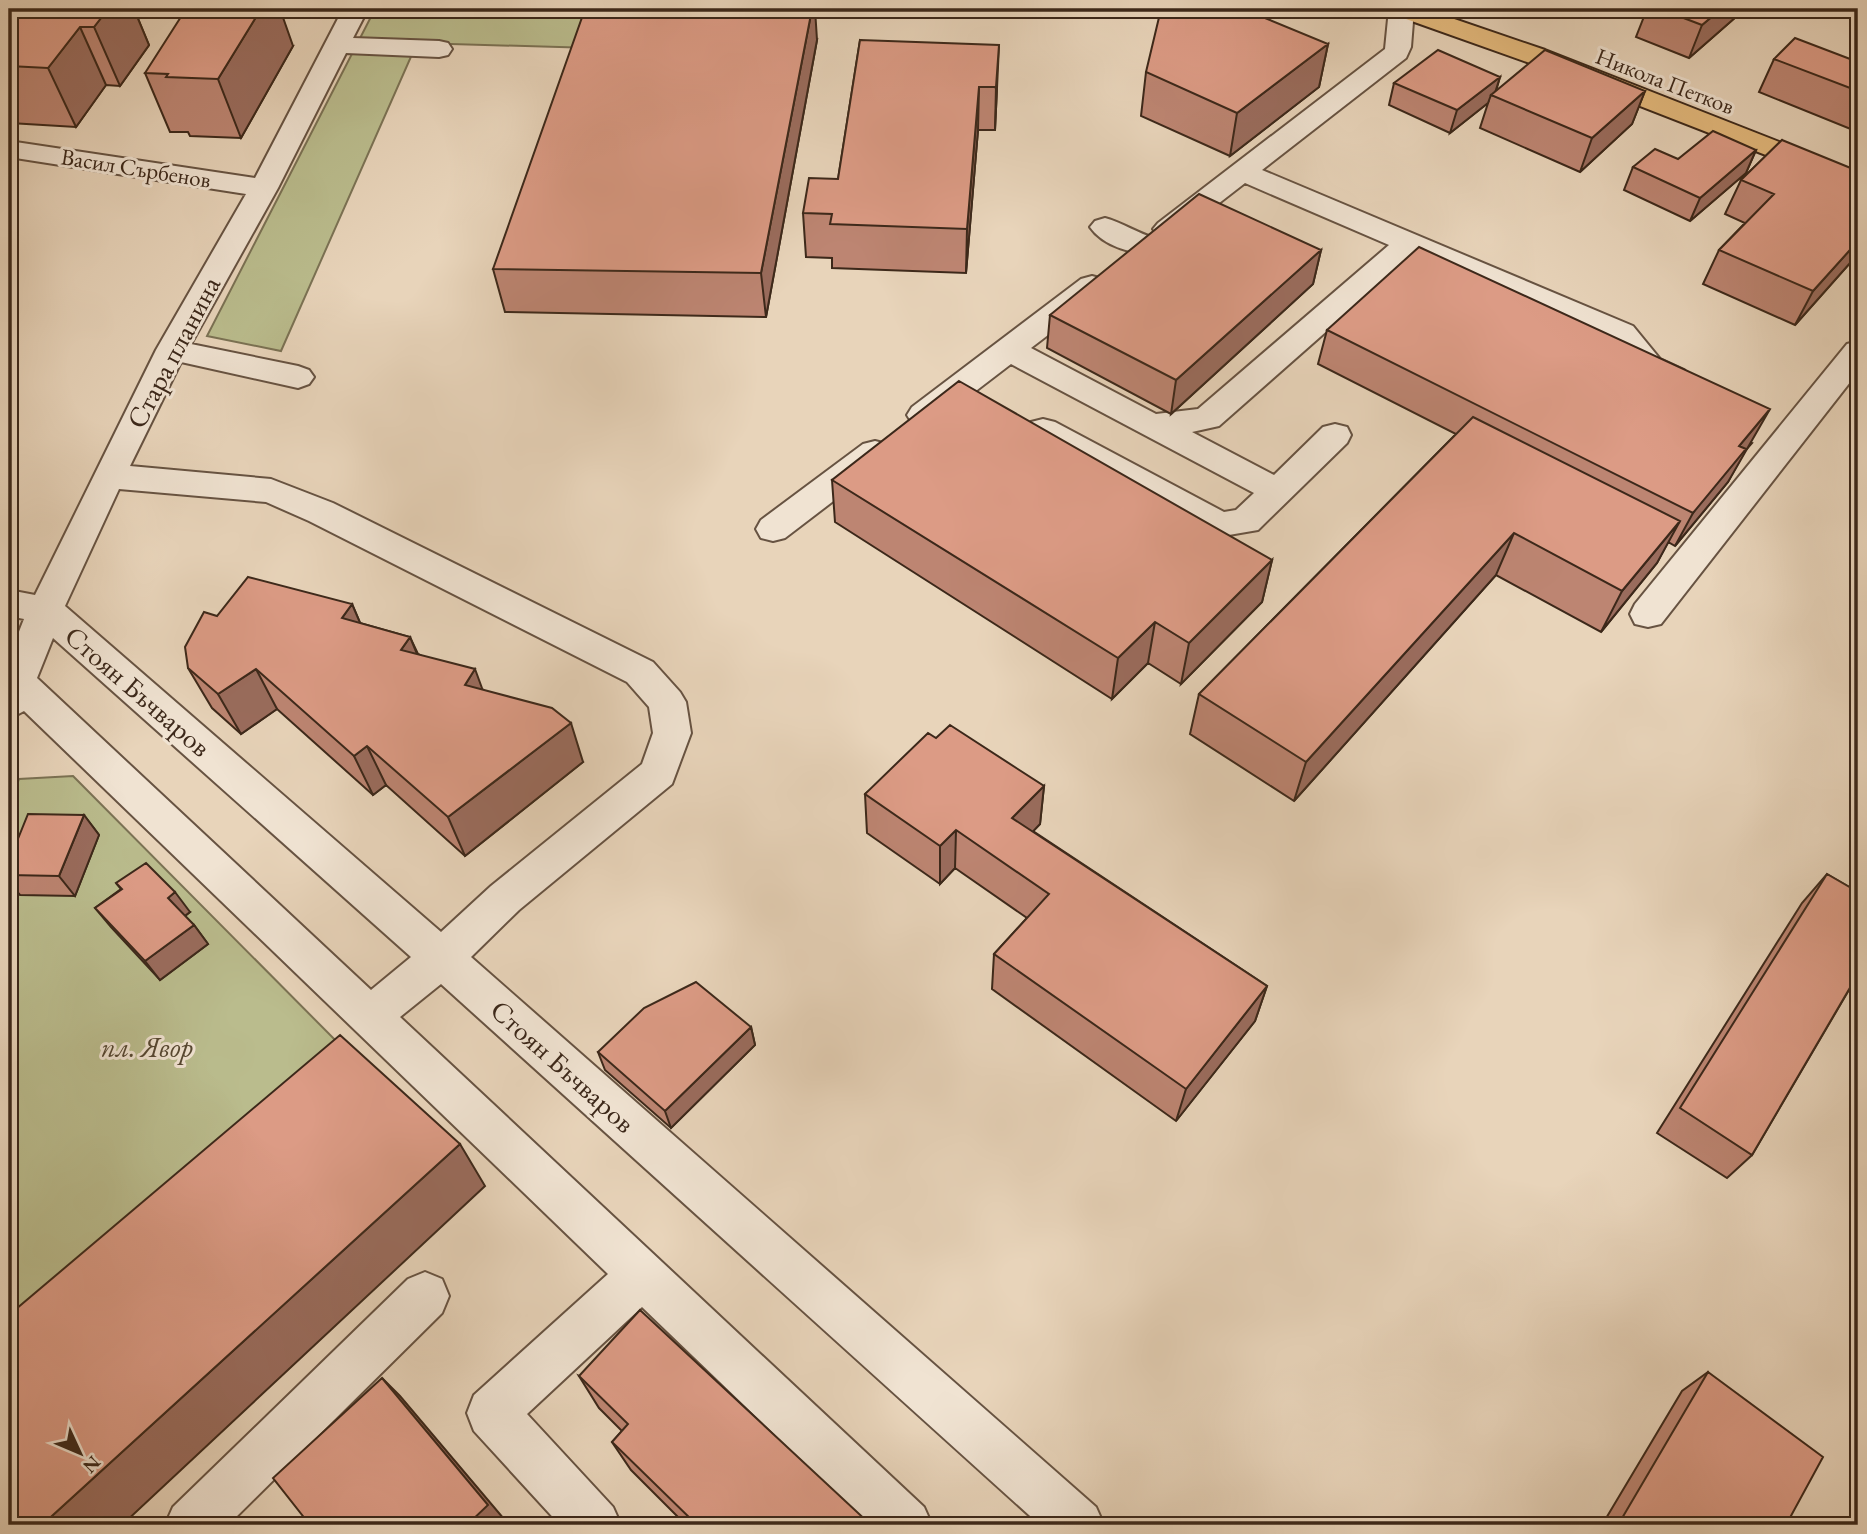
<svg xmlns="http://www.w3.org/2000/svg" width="1867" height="1534" font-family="'EB Garamond',serif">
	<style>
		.green { fill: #babc8d; stroke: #7b7254; stroke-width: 2 }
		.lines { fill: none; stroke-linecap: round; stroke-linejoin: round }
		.minor-casing { stroke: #675342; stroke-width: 4 }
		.major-casing { stroke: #3c281a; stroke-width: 4 }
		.minor { fill: #f0e3d2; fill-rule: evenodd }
		.major { fill: #e4ba7d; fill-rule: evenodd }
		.wall { fill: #bd8572; stroke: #3c281a; stroke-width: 2 }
		.shaded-wall { fill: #9a6c5d; stroke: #3c281a; stroke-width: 2 }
		.building { fill: #dc9b85; stroke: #3c281a; stroke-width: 2 }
		.labels { text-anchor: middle; stroke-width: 6; stroke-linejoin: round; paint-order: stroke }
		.far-street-label { font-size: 23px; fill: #3c281a; stroke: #f0e3d2 }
		.street-label { font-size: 28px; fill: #3c281a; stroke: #f0e3d2 }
		.park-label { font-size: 28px; font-style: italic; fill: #554631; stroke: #f0e3d2 }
	</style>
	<rect width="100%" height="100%" fill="#e8d4ba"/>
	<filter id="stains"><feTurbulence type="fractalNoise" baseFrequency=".00286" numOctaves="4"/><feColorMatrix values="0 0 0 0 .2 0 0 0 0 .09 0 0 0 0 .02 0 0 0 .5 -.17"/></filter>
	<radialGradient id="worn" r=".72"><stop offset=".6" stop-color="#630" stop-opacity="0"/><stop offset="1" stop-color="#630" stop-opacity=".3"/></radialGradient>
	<path class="green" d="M375 9H671L593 48 417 43 281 351 207 336Z
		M73 776 355 1060 26 1324 9 1305V807L19 779Z"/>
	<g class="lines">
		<g class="minor-casing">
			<path id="minor" d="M343 9H368L353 38 439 41 448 43 452 49 448 55 439 57 346 53 278 188 191 344 298 366 309 370 314 377 309 384 298 388 181 362 130 466 271 479 333 503 653 662 680 692 686 702 691 733 672 784 519 910 471 957 1096 1507 1104 1525H1040L441 984 400 1017 924 1507 932 1525H869L642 1307 527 1414 613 1507 621 1525H560L474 1431 467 1413 474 1395 608 1274 24 711 9 719V657L24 619 9 616V590L35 595 156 350 246 194 9 157V141L255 178ZM119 489 266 502 309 521 627 682 649 707 653 733 642 764 491 886 441 932 65 606ZM53 638 411 957 371 990 37 678Z
				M1389 9H1414L1411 47 1406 58 1262 170 1633 326 1660 359 1684 370 1689 377 1684 384 1673 388 1638 373 1611 340 1413 255 1219 426 1192 432 1274 475 1323 427 1335 424 1347 427 1351 435 1347 443 1258 530 1223 536 1190 526 1031 438 1027 430 1031 422 1043 419 1055 422 1224 512 1236 510 1254 493 1011 364 934 423 923 426 912 423 907 415 912 407 1081 279 1092 276 1103 279 1107 286 1103 293 1031 348 1156 414 1198 409 1389 245 1245 183 1178 235 1168 238 1158 235 1153 229 1158 223 1385 49Z
				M1105 218C1123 223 1137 233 1157 239L1162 245 1157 251C1136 257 1103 246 1090 227L1095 221Z
				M1858 341V372L1661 624 1648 627 1635 624 1630 614 1635 604 1847 344Z
				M875 441 887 444 891 452 887 460 785 538 773 541 761 538 756 529 761 520 863 444Z
				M425 1272 442 1279 449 1296 442 1313 228 1525H165L173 1507 408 1279Z"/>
		</g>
		<g class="major-casing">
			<path id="major" d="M1388 9H1425L1545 50 1858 173V191L1527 62 1392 14Z"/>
		</g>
		<use href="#minor" class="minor"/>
		<use href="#major" class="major"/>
	</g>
	<path class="wall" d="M41 9H134L149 45 120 86 106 85 76 127 10 123 9 120V30L33 18Z
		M1647 9H1745L1689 58 1636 37Z
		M817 40 766 317 505 312 493 269Z
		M860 40 997 88 995 130H978L966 273 832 268V258L806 257 803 213 838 179Z
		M1328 44 1319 87 1230 156 1141 116 1146 72Z
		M293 46 241 138 190 136 188 132H170L145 73Z
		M1774 59 1858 62V132L1759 92Z
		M1500 77 1496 91H1645L1632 124 1580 172 1480 128 1488 103 1450 133 1389 105 1394 83Z
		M1782 140 1858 254 1795 325 1703 284 1719 250 1745 223 1725 214 1741 180Z
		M1756 150 1746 173 1690 221 1624 190 1633 167 1678 159Z
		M1321 250 1313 284 1171 414 1047 348 1050 315Z
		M1327 330 1752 443 1745 451 1728 482 1675 546 1668 542 1657 563 1601 632 1496 575 1294 801 1190 734 1199 694 1456 434 1318 364Z
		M832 480 1272 560 1262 602 1181 684 1148 663 1112 699 835 522Z
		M352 604 360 623 410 637 418 654 482 689 583 762 465 856 386 785 373 795 277 709 241 734 212 708 188 668 217 616Z
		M936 738 1044 786 1040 824 1033 831 1267 986 1255 1021 1176 1121 992 989 994 954 1027 918 955 868 940 884 867 833 865 794Z
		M84 815 99 835 75 896 20 895 9 882V861Z
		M1827 874 1858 892V980L1856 978 1752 1155 1727 1178 1657 1133 1802 903Z
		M116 883 190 912 185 916 194 925 208 944 160 980 111 927 95 908 121 889Z
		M751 1027 755 1045 671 1128 605 1070 598 1052Z
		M1708 1372 1786 1525H1602L1682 1391Z
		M579 1376 871 1525H686L631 1470 612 1442 622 1431 599 1408Z"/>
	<path class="shaded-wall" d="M108 9H134L149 45 120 86 94 27Z
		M261 9H280L293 46 241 138 218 79Z
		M812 9H815L817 40 766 317 761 273Z
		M1721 9H1745L1689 58 1702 25Z
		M80 27 106 85 76 127 48 68Z
		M1328 44 1319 87 1230 156 1237 113Z
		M999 45 997 88 995 130 996 87Z
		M1500 77 1494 96 1491 95 1488 103 1450 133 1457 110Z
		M979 87 978 130 966 273 967 229Z
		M1645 91 1632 124 1580 172 1592 138Z
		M1756 150 1746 173 1690 221 1700 198Z
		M1858 241V254L1795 325 1813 291Z
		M1321 250 1313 284 1171 414 1176 380Z
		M1770 409 1728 482 1675 546 1693 513 1739 446Z
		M1680 521 1657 563 1601 632 1622 591Z
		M1514 533 1496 575 1294 801 1306 762Z
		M1272 560 1262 602 1181 684 1189 643Z
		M352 604 370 646 342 618Z
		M1155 622 1148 663 1112 699 1118 658Z
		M410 637 427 678 401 650Z
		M256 669 277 709 241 734 218 694Z
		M475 669 490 710 465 685Z
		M571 723 583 762 465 856 448 817Z
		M367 746 386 785 373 795 354 756Z
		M1044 786 1040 824 1010 856 1012 818Z
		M84 815 99 835 75 896 59 876Z
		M956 830 955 868 940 884V846Z
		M175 892 190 912 182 918 168 898Z
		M194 925 208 944 160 980 145 961Z
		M1267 986 1255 1021 1176 1121 1186 1089Z
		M751 1027 755 1045 671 1128 665 1111Z
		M460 1144 485 1186 122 1525H42Z
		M382 1378 400 1396 504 1519 498 1525H467Z"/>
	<path class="building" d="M41 9H108L94 27H80L48 68 9 66V30L18 18H33Z
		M186 9H261L218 79 166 77 168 74 145 73Z
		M585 9H812L761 273 493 269Z
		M1161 9H1243L1328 44 1237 113 1146 72Z
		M1660 9H1721L1702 25Z
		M1795 38 1858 62V91L1774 59Z
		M860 40 999 45 996 87H979L967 229 830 224 832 214 803 213 809 178 838 179Z
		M1438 50 1500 77 1457 110 1394 83Z
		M1545 50 1645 91 1592 138 1491 95Z
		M1713 131 1756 150 1700 198 1633 167 1655 149 1678 159Z
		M1782 140 1858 171V241L1813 291 1719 250 1774 194 1741 180Z
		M1199 194 1321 250 1176 380 1050 315Z
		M1419 247 1770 409 1739 446 1746 449 1693 513 1327 330Z
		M959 381 1272 560 1189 643 1155 622 1118 658 832 480Z
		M1473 417 1680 521 1622 591 1514 533 1306 762 1199 694Z
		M248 577 352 604 342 618 410 637 401 650 475 669 465 685 552 708 571 723 448 817 367 746 354 756 256 669 218 694 188 668 185 647 204 612 217 616Z
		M950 725 1044 786 1012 818 1267 986 1186 1089 994 954 1049 894 956 830 940 846 865 794 928 733 936 738Z
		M28 814 84 815 59 876 9 875V861Z
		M146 863 175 892 168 898 194 925 145 961 95 908 122 889 116 883Z
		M1827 874 1858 892V974L1752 1155 1680 1108Z
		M696 982 751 1027 665 1111 598 1052 644 1008Z
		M340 1035 460 1144 42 1525H9V1315Z
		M640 1310 871 1525H697L612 1442 628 1424 579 1376Z
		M1708 1372 1823 1457 1786 1525H1618Z
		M382 1378 488 1505 467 1525H310L273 1478Z"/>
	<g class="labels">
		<g class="far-street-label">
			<text transform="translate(1665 81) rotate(21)" y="8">Никола Петков</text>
			<text transform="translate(136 168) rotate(9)" y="8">Васил Сърбенов</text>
		</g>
		<g class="street-label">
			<text transform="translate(173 352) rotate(-62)" y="10">Стара планина</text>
			<text transform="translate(138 691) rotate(41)" y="10">Стоян Бъчваров</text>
			<text transform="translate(563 1066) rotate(42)" y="10">Стоян Бъчваров</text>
		</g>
		<g class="park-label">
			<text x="147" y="1057">пл. Явор</text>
		</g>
	</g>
	<rect width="1867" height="1534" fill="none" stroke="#e8d4ba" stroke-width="35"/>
	<rect x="10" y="10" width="1846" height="1513" fill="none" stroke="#3c281a" stroke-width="3.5"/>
	<rect x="18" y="18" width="1832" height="1499" fill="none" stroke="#3c281a" stroke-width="2"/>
	<g transform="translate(80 1453) rotate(134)" stroke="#f0e3d2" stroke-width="5" paint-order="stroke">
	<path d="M0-5L12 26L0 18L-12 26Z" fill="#3c281a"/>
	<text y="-10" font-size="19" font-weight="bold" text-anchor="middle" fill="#3c281a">N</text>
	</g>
	<rect width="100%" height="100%" filter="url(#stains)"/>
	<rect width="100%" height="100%" fill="url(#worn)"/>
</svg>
